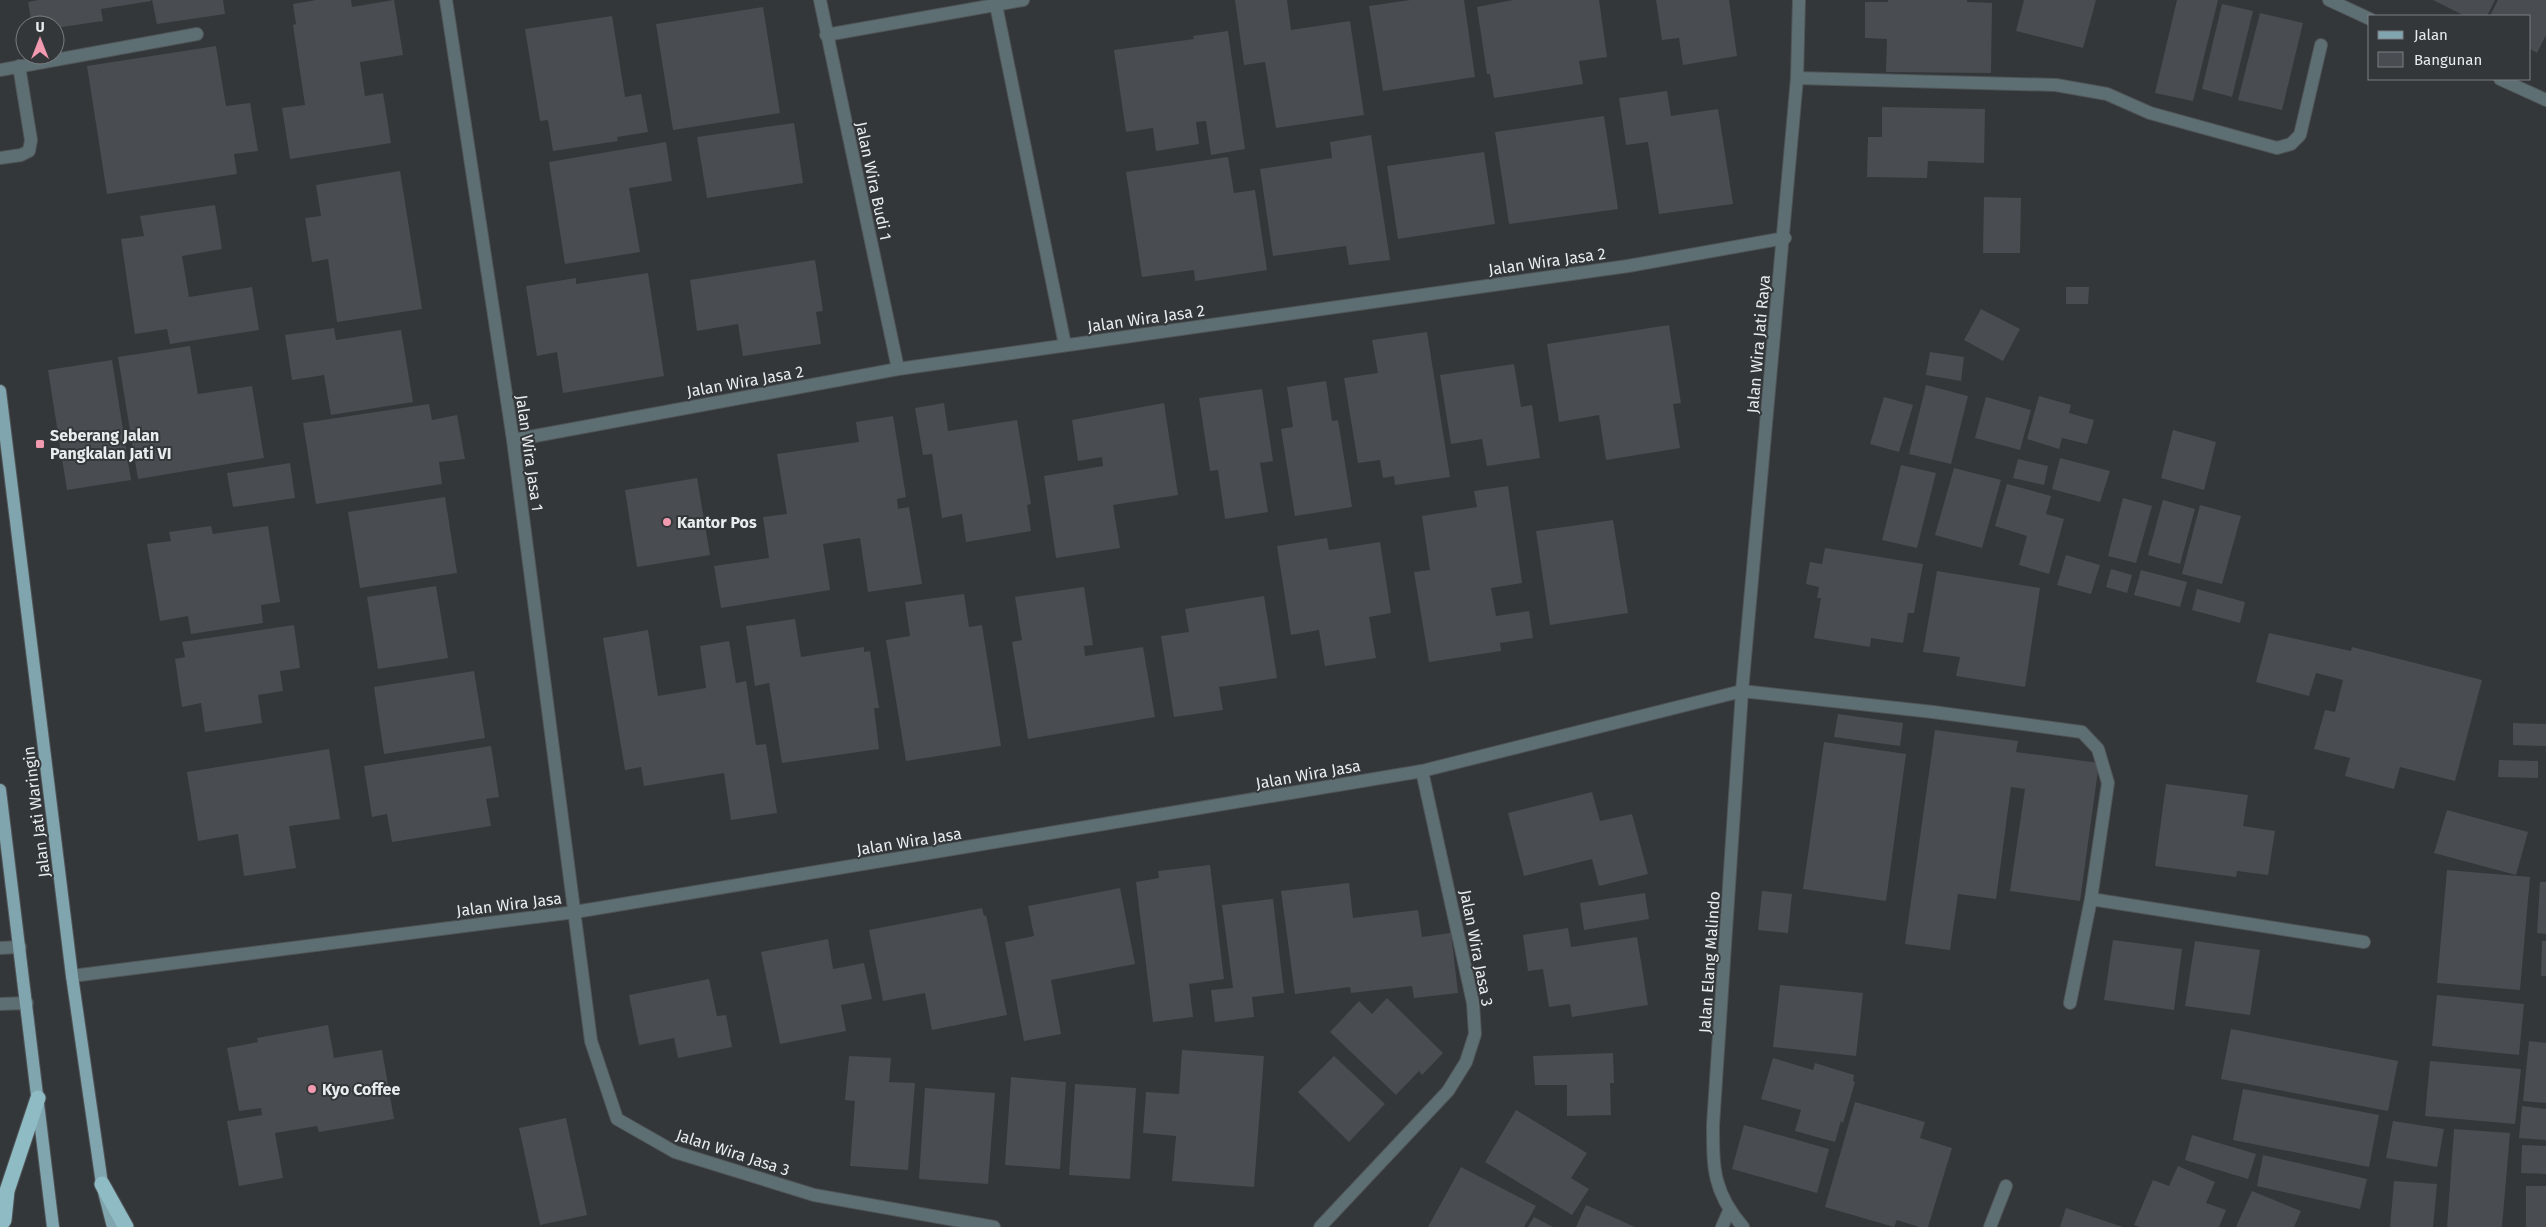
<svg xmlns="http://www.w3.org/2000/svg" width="2546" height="1227" font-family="'Fira Sans',sans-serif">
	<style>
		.building { fill: #494c50 }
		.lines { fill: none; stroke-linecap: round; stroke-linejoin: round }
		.service-casing { stroke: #505457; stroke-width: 14 }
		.minor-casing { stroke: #505457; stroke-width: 14 }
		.primary-casing { stroke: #505457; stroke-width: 14 }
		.motorway-casing { stroke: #505457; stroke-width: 17 }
		.service { stroke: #5d6f73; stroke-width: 12 }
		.minor { stroke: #5d6f73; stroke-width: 12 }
		.primary { stroke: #81a5ae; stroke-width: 12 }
		.motorway { stroke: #8fbbc5; stroke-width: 15 }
		.poi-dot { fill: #f19ab0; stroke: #33373a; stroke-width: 2 }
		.labels { text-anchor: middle; stroke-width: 4; stroke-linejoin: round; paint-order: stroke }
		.street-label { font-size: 16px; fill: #e9eced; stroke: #33373a }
		.poi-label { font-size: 16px; font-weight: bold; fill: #e9eced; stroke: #33373a; text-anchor: start }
	</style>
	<rect width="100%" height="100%" fill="#33373a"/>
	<path class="building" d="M38 0H151V1L101 9 103 21 55 28V25H32L28 2Z
		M152 0H223L225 14 157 24Z
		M316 0H351L352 7 394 0 403 55 360 62 365 96 383 93 391 143 290 159 282 108 305 105 293 25 296 24 293 4Z
		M1235 0H1287L1291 30 1350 21 1364 115 1276 128 1265 62 1244 65Z
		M1410 0H1464L1475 77 1383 91 1369 6Z
		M1513 0H1599L1607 57 1579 61 1583 84 1494 98 1490 74H1487L1477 7Z
		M1656 0H1729L1737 56 1683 65 1679 38 1662 40Z
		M1888 0H1967V2L1992 3 1991 73 1886 72 1887 39 1865 38V2H1888Z
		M2024 0H2096L2083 48 2016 31Z
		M2177 0H2218L2193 101 2155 93Z
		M2433 0H2495L2487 16H2465Z
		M2498 0H2546V35L2537 53 2530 49V16H2490Z
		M2222 4 2253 11 2232 97 2202 89Z
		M763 7 780 113 673 130 656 24Z
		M2260 13 2303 23 2282 110 2238 100Z
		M612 16 625 97 641 94 648 132 617 137 618 141 553 151 548 120 540 121 525 29Z
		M1228 31 1245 149 1211 155 1206 121 1196 122 1199 144 1156 151 1153 128 1126 132 1114 50 1194 39 1193 36Z
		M216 46 226 106 250 103 258 151 234 154 237 174 107 194 87 66Z
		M1667 91 1671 116 1718 109 1733 204 1659 214 1648 142 1626 145 1619 98Z
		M1882 107 1985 109 1984 163 1928 161 1927 178 1867 177 1868 137H1882Z
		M1604 116 1618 209 1509 224 1495 132Z
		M794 123 803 183 707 198 697 137Z
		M1371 135 1390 260 1349 265 1346 246 1273 256 1260 169 1332 158 1330 142Z
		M666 142 672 181 629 188 640 252 565 264 549 162Z
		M1484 152 1495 224 1398 239 1387 166Z
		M1228 157 1234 193 1255 190 1267 270 1195 281 1194 270 1142 277 1126 172Z
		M400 171 422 309 337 322 328 259 312 262 305 218 321 216 316 185Z
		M1984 197 2021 198 2020 253H1983Z
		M215 205 222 249 182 256 189 297 252 287 259 330 170 344 167 329 135 334 121 239 144 236 140 216Z
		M815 260 823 311 816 312 821 344 743 356 738 324 697 331 690 280Z
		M648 273 664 376 563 393 557 352 537 356 526 286 576 278V284Z
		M2066 287H2089L2088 304H2066Z
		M1981 309 2020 329 2003 361 1964 340Z
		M1669 325 1681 403 1673 404 1680 448 1606 460 1599 415 1559 422 1547 344Z
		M334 328 336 340 401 330 413 402 331 415 324 375 292 380 285 335Z
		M1427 332 1450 477 1395 485 1394 476 1383 478 1380 460 1358 463 1344 378 1378 373 1372 340Z
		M190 346 198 394 252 386 264 458 138 479 118 357Z
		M1930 352 1964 357 1961 381 1926 375Z
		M112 360 131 480 67 490 48 370Z
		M1514 364 1521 407 1532 405 1540 458 1487 466 1482 439 1451 444 1440 375Z
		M1326 381 1332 421 1338 420 1352 507 1295 516 1281 429 1293 427 1287 387Z
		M1926 385 1968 396 1951 464 1909 454Z
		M1262 389 1273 461 1260 463 1268 512 1225 519 1218 470 1210 471 1199 398Z
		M2039 396 2071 405 2069 413 2094 420 2087 444 2062 438 2059 449 2027 439Z
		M1884 397 1913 405 1899 452 1870 444Z
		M1986 397 2031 410 2020 450 1975 438Z
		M944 403 948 431 1017 420 1031 504 1027 505 1031 531 966 542 962 514 942 518 932 454 923 455 915 408Z
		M1164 403 1178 495 1113 505 1120 548 1056 558 1044 476 1103 466 1102 457 1078 461 1072 420Z
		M429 404 432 420 457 415 465 459 439 462 442 484 316 504 303 423Z
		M893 416 906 497 897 499 898 509 909 507 922 584 868 592 860 538 823 544 830 590 721 608 714 566 769 558 763 517 787 514 777 454 859 442 856 422Z
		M2173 430 2216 442 2204 490 2161 478Z
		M2060 458 2110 471 2100 502 2052 489Z
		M2018 459 2048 466 2044 485 2013 478Z
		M290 463 295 498 233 507 227 473Z
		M1901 465 1936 473 1917 548 1882 540Z
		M1954 468 2001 480 1982 548 1935 535Z
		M697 478 710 555 637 567 625 490Z
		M2007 484 2051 496 2046 514 2064 519 2049 574 2019 565 2027 536 1995 526Z
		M1508 486 1522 583 1491 588 1496 616 1529 611 1533 638 1500 643 1501 651 1429 662 1414 572 1430 570 1422 516 1477 507 1474 491Z
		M445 497 457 573 360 588 348 512Z
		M2123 498 2152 506 2136 563 2108 556Z
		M2163 500 2195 509 2180 564 2148 555Z
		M2200 505 2241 516 2222 584 2182 574Z
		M1613 520 1628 613 1550 625 1536 531Z
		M211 526 213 534 268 526 280 602 261 605 263 623 191 634 188 616 160 621 147 544 171 541 169 532Z
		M1327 538 1329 550 1380 542 1391 613 1369 617 1376 658 1325 666 1319 630 1291 635 1277 546Z
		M1825 548 1923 564 1914 613H1908L1903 643 1871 638 1870 647 1814 638 1821 598H1817L1819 587 1806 584 1810 562 1822 564Z
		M2066 555 2100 565 2091 594 2057 585Z
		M2111 569 2132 575 2127 593 2106 587Z
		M2141 570 2187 582 2180 607 2134 595Z
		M1937 571 2040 588 2025 687 1956 676 1960 657 1923 652Z
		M436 586 448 658 378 669 367 597Z
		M1084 587 1093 645 1084 646 1085 656 1143 647 1155 717 1028 739 1012 642 1022 640 1015 597Z
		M2197 589 2245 602 2240 623 2192 610Z
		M964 594 969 627 982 625 1001 746 906 761 886 640 910 636 905 602Z
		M1264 596 1277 678 1219 687 1223 710 1174 717 1161 636 1189 632 1185 609Z
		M795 619 801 657 864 647V652L870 651 879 708H874L879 749 782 763 769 683 755 686 746 626Z
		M294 625 300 668 280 671 283 691 258 695 262 723 205 732 201 703 182 707 175 659 185 657 182 642Z
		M648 630 658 696 706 688 700 646 729 641 736 683 746 681 756 745 766 744 777 813 731 820 724 773 644 786 641 767 625 770 603 638Z
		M2269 633 2351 651 2352 647 2482 680 2455 781 2400 767 2394 789 2345 776 2350 758 2314 749 2325 710 2335 712 2343 680 2316 673 2309 696 2256 682Z
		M474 671 485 738 384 754 374 687Z
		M1838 714 1903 723 1900 746 1834 737Z
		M2513 723 2546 724V746L2513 745Z
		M1935 730 2018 741 2016 752 2099 763 2080 901 2010 891 2025 789 2011 787 1996 899 1958 894 1950 950 1905 944Z
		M1824 742 1906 754 1886 901 1803 889Z
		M491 746 499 797 486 799 491 826 392 842 387 814 372 817 364 766Z
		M329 749 340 819 289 826 296 868 244 876 238 834 198 841 187 772Z
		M2499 760 2538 761V778L2498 777Z
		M2166 784 2248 795 2243 826 2275 831 2268 875 2237 871 2236 877 2155 866Z
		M1592 792 1600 821 1632 814 1648 874 1599 886 1592 859 1524 876 1508 813Z
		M2447 810 2528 832 2516 875 2434 853Z
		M1210 865 1224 979 1189 984 1193 1017 1153 1022 1136 882 1159 878 1158 871Z
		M2447 870 2530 877 2520 990 2437 983Z
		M2540 882H2546V934L2537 933Z
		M1349 883 1353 918 1418 910 1422 937 1451 933 1458 993 1414 998 1412 986 1351 993 1350 987 1295 994 1281 891Z
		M1120 888 1135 964 1051 980 1061 1034 1024 1041 1005 942 1034 936 1028 906Z
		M1762 891 1792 894 1788 933 1758 930Z
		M1645 893 1649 919 1584 930 1580 903Z
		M1273 899 1284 993 1252 997 1254 1017 1215 1022 1211 990 1233 988 1222 905Z
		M982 908 984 916 986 915 1007 1015 932 1030 925 993 883 1001 869 930Z
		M1568 928 1571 947 1637 937 1648 1005 1572 1017 1570 1004 1549 1007 1543 969 1528 971 1523 935Z
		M828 939 833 969 864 963 872 999 841 1005 846 1031 780 1044 761 952Z
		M2113 940 2182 949 2174 1010 2104 1000Z
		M2195 941 2260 950 2250 1015 2185 1006Z
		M2542 941H2546V976H2541Z
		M709 979 717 1016 726 1015 732 1047 678 1058 674 1038 639 1045 629 995Z
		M1780 985 1863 993 1856 1056 1773 1047Z
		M2437 995 2524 1004 2519 1055 2432 1046Z
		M1387 998 1443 1053 1422 1075 1419 1071 1396 1095 1330 1032 1359 1001 1372 1014Z
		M328 1025 334 1058 382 1050 394 1119 319 1132 317 1126 275 1133 283 1178 239 1186 227 1121 262 1115 261 1108 239 1111 227 1048 258 1042 257 1038Z
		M2231 1029 2398 1061 2388 1111 2221 1079Z
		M2529 1041 2546 1043V1103L2523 1101Z
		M1182 1050 1264 1056 1254 1187 1172 1181 1176 1136 1143 1133 1146 1092 1179 1094Z
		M1613 1053 1614 1083H1610L1611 1115 1567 1116V1085H1535L1533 1056Z
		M849 1056 891 1058 889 1082 915 1083 908 1170 850 1166 855 1101 845 1100Z
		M1334 1056 1385 1104 1349 1142 1298 1092Z
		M1773 1058 1813 1070 1815 1063 1854 1075 1853 1081 1855 1082 1843 1123 1841 1121 1835 1142 1795 1131 1801 1110 1761 1099Z
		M2430 1061 2521 1069 2515 1124 2425 1116Z
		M1011 1077 1066 1082 1060 1169 1005 1165Z
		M1075 1084 1136 1088 1130 1179 1069 1175Z
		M925 1088 995 1093 988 1184 919 1179Z
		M2243 1089 2379 1115 2369 1167 2233 1140Z
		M1855 1102 1925 1122 1920 1138 1952 1148 1928 1227H1919L1897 1220 1894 1227 1825 1207Z
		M2522 1106 2546 1109V1140L2519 1138Z
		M1516 1110 1587 1153 1571 1178 1589 1189 1572 1215 1485 1162Z
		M566 1118 587 1215 540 1225 519 1128Z
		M2393 1121 2444 1129 2437 1167 2386 1158Z
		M1744 1125 1829 1149 1817 1193 1732 1169Z
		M2454 1129 2510 1133 2502 1227H2447Z
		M2192 1135 2256 1154 2248 1179 2185 1160Z
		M2522 1145 2546 1146V1174L2521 1173Z
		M2263 1155 2367 1179 2360 1209 2257 1186Z
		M2178 1166 2215 1182 2206 1203 2226 1210 2219 1227H2140L2134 1225 2153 1180 2169 1186Z
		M1461 1167 1536 1206 1524 1227H1428Z
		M2394 1181 2437 1184 2433 1227H2390Z
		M2526 1186H2546V1227H2526Z
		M2252 1191 2301 1211 2294 1227H2236Z
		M1586 1205 1635 1227H1576Z
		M2066 1208 2123 1227H2060Z
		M1534 1217 1553 1227H1528Z"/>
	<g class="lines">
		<g class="service-casing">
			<path id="service" d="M0 70 197 34
				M0 158 21 155 29 151 31 140 19 66
				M0 1004 27 1003
				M1990 1227 2006 1186"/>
		</g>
		<g class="minor-casing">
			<path id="minor" d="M446 0 513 440 591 1041 617 1119 675 1152 814 1195 994 1227
				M820 0 898 369
				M2329 0 2370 19
				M996 5 1065 345
				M826 35 1023 0
				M1797 78 2056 85 2107 94 2150 113 2277 148 2291 144 2300 135 2321 45
				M2500 79 2546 100
				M513 440 898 369 1628 266 1785 238
				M2091 899 2364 942
				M0 948 20 947
				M72 976 575 912 1422 771 1742 691 1933 712 2082 732 2098 749 2108 783 2091 899 2070 1003
				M1320 1227 1448 1091 1466 1062 1475 1034 1473 1003 1422 771
				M1722 1227 1729 1211
				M1743 1227C1713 1192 1713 1169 1713 1125L1742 691 1797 78 1799 0"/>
		</g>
		<g class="primary-casing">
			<path id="primary" d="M0 391 72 976 102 1184 113 1227
				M0 790 53 1227"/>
		</g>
		<g class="motorway-casing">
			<path id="motorway" d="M102 1184 126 1227
				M0 1226 4 1220 7 1191 38 1098"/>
		</g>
		<use href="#service" class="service"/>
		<use href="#minor" class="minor"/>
		<use href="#primary" class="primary"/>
		<use href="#motorway" class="motorway"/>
	</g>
	<g class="poi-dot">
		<rect x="35" y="439" width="10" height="10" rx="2.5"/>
		<circle cx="667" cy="522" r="5"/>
		<circle cx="312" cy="1089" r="5"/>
	</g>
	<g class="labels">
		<g class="street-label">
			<text transform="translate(874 181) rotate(78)" y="6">Jalan Wira Budi 1</text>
			<text transform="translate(1547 261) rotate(-8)" y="6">Jalan Wira Jasa 2</text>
			<text transform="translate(1146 318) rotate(-8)" y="6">Jalan Wira Jasa 2</text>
			<text transform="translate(1758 344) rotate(-85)" y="6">Jalan Wira Jati Raya</text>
			<text transform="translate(745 381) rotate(-10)" y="6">Jalan Wira Jasa 2</text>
			<text transform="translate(530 453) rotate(82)" y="6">Jalan Wira Jasa 1</text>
			<text transform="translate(1308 774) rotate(-10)" y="6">Jalan Wira Jasa</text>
			<text transform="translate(36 812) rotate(-97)" y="6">Jalan Jati Waringin</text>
			<text transform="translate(909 841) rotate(-9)" y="6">Jalan Wira Jasa</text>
			<text transform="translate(509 904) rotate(-7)" y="6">Jalan Wira Jasa</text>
			<text transform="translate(1477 948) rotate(79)" y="6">Jalan Wira Jasa 3</text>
			<text transform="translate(1709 962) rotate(-86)" y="6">Jalan Elang Malindo</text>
			<text transform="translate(733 1152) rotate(18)" y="6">Jalan Wira Jasa 3</text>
		</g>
		<g class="poi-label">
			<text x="50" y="441">Seberang Jalan<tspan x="50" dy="18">Pangkalan Jati VI</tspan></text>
			<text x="677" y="528">Kantor Pos</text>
			<text x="322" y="1095">Kyo Coffee</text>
		</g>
	</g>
	<rect x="2368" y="15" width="162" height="65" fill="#33373a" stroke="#7c7f82"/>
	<rect x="2378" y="31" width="25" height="8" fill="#81a5ae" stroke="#7c7f82"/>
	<text x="2414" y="40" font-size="15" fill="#e9eced">Jalan</text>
	<rect x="2378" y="52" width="25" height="15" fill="#494c50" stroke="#7c7f82"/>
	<text x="2414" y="65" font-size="15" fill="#e9eced">Bangunan</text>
	<g transform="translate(40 40)"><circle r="24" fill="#33373a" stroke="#7c7f82"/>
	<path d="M0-4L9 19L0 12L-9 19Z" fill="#f19ab0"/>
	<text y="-8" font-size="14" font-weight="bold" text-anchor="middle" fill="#e9eced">U</text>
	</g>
</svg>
